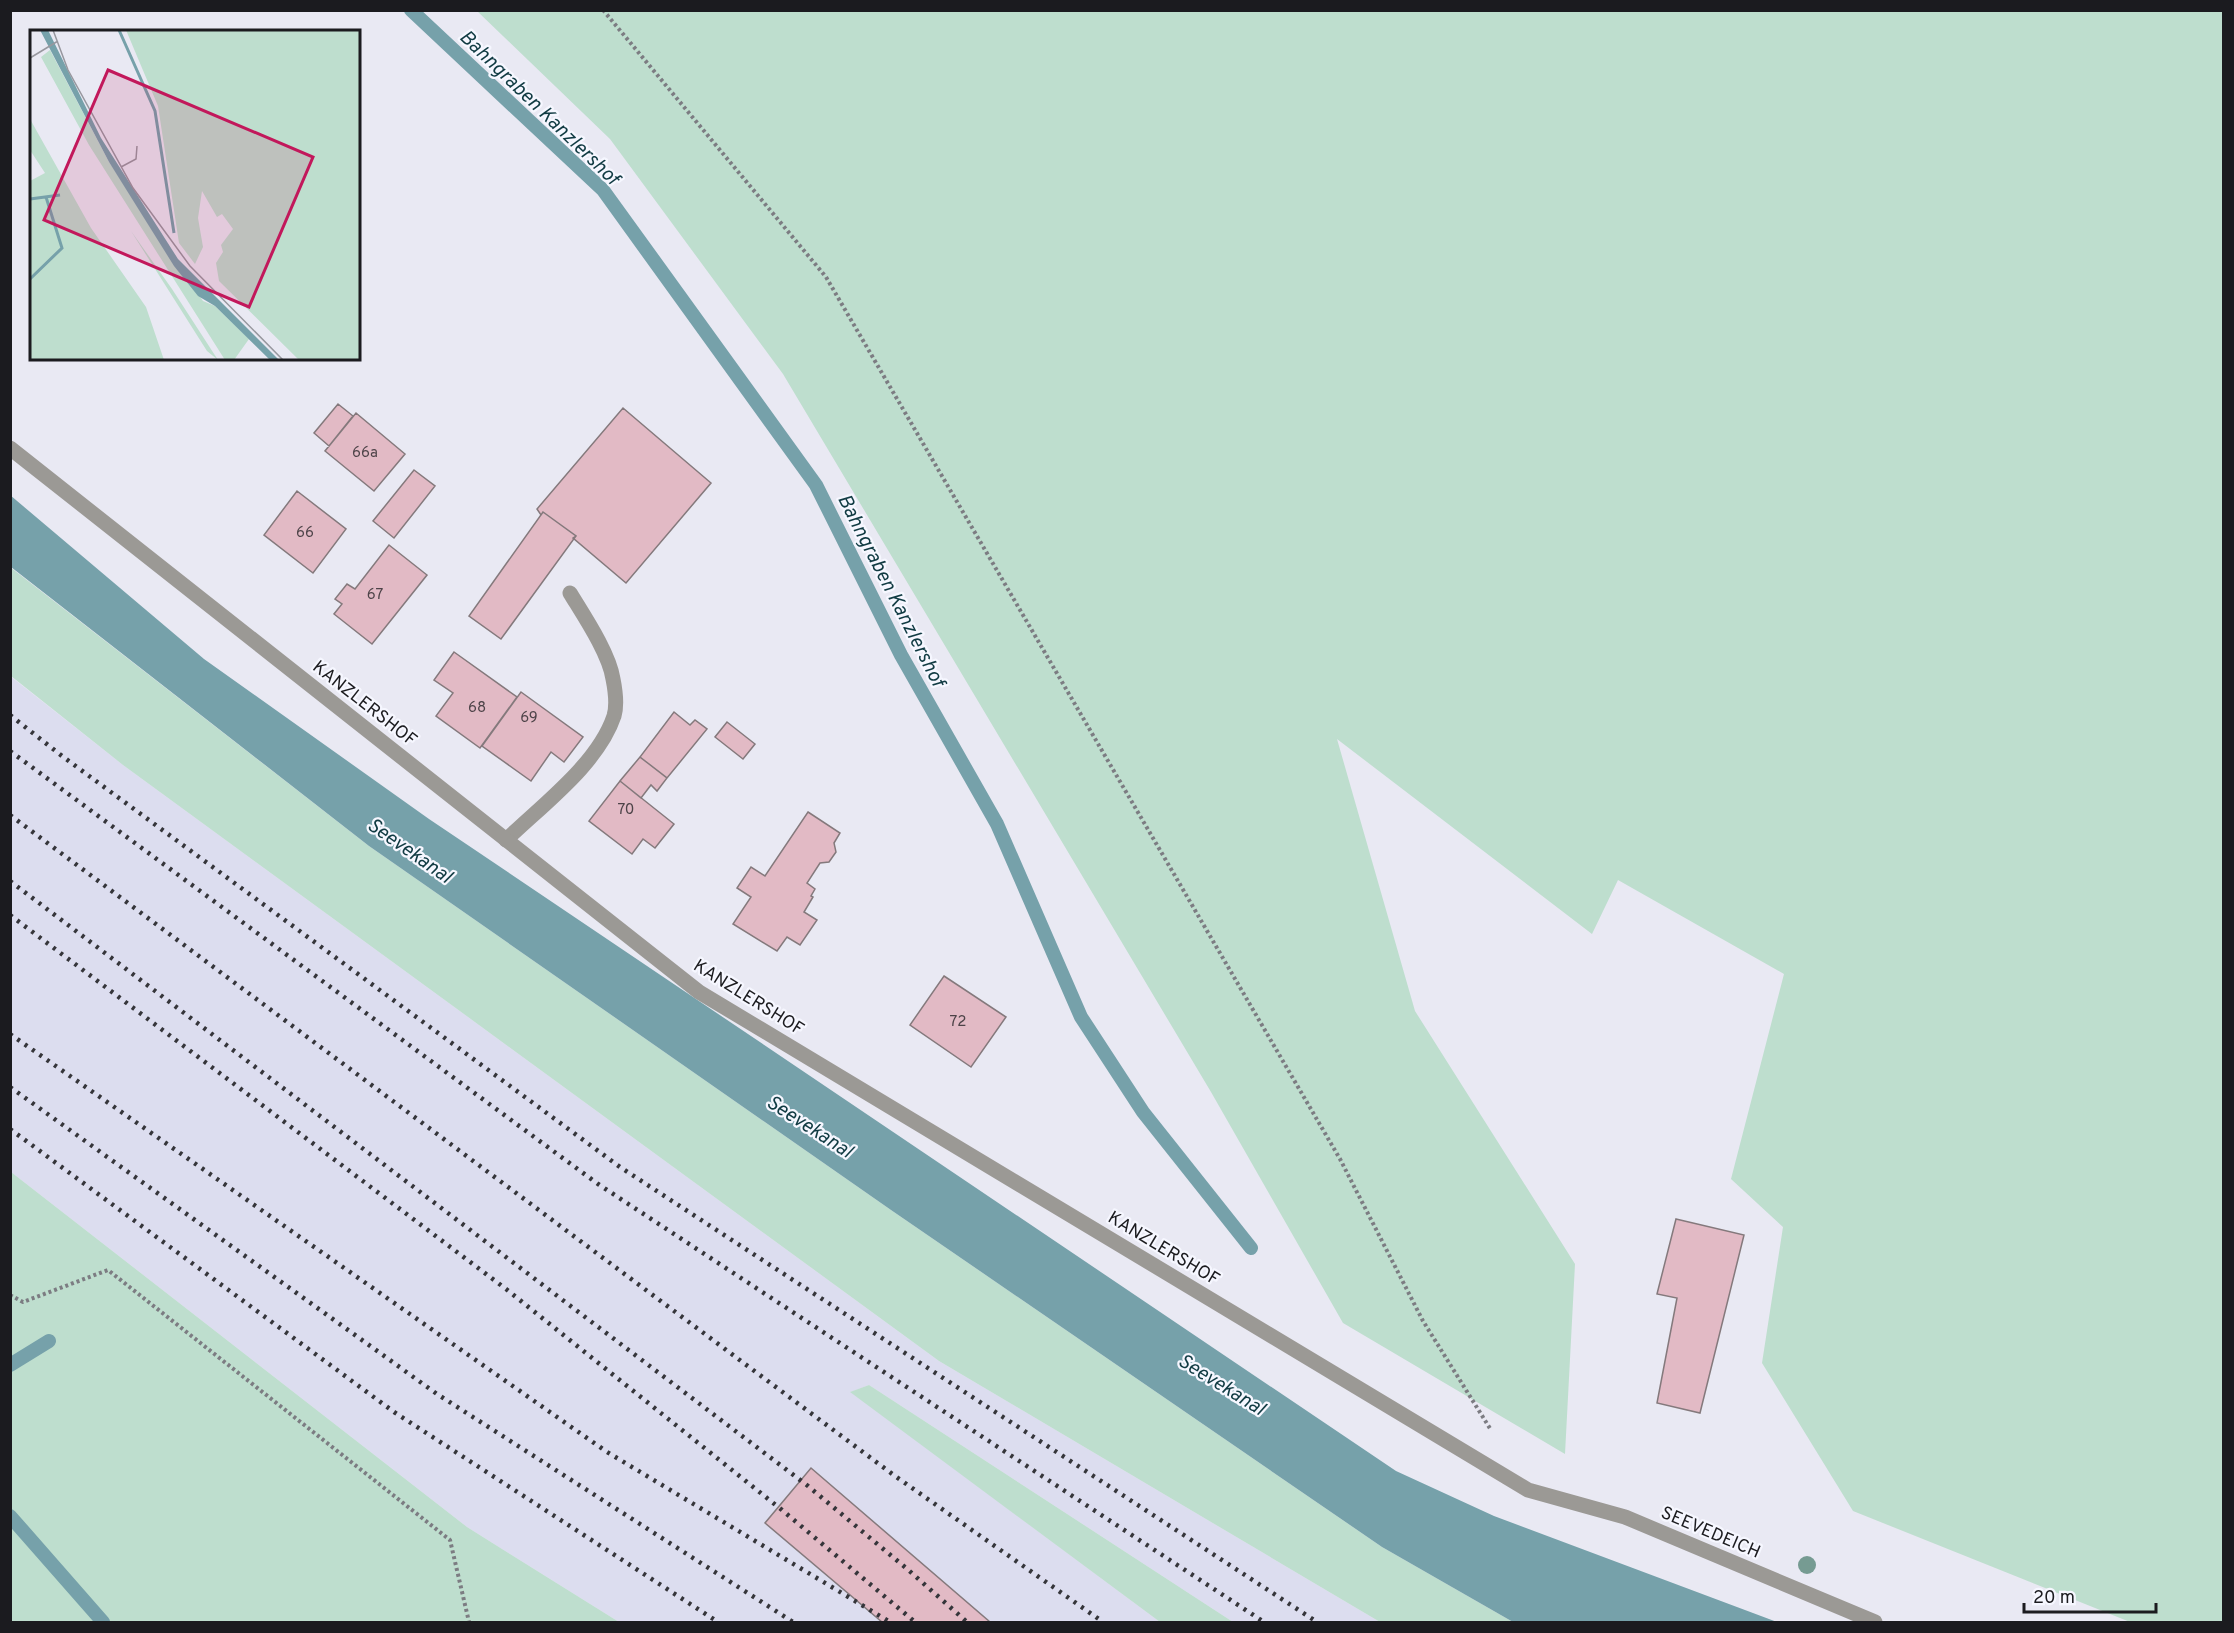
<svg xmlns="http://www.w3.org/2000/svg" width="2234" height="1633" font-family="Overpass,sans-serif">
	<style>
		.built { fill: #dcddef }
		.green { fill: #bedece }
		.water { fill: #76a1aa }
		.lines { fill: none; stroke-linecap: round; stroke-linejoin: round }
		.stream { stroke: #76a1aa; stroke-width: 14 }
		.building { fill: #e2bac5; stroke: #84797c; stroke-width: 1.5 }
		.path { stroke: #7c7c82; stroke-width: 4; stroke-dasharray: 3 3; stroke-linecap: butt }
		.service { stroke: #9b9995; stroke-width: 15 }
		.minor { stroke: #9b9995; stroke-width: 15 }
		.rail { stroke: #35353a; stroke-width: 4.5; stroke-dasharray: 3 6; stroke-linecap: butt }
		.tree { fill: #769b92 }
		.labels { text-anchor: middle; stroke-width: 4.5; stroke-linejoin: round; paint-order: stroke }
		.number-label { font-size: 15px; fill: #4d4348 }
		.street-label { font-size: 18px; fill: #1b1b1f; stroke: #f6f7ff }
		.water-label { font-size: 20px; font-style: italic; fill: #113b43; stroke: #f6f7ff }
		.inset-river { fill: none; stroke: #76a1aa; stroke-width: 3 }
		.inset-road { fill: none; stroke: #97979e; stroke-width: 1.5 }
		.view { fill: #c2185b; fill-opacity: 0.15; stroke: #c2185b; stroke-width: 3 }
		.inset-edge { fill: none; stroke: #1b1b1f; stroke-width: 3 }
	</style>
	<rect width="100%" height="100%" fill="#e9e9f3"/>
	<path class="built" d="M10 676 123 765 939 1361 1380 1622H1233L869 1385 851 1392 1160 1622H619L467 1527 11 1172Z"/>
	<path class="green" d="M477 11H2223V1622H2130L1853 1511 1762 1363 1783 1227 1731 1179 1784 974 1618 880 1592 934 1337 739 1415 1011 1575 1264 1565 1454 1343 1323 1211 1092 783 374 610 139Z
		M10 567 369 846 891 1210 1382 1547 1513 1622H1380L939 1361 123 765 11 676Z
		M11 1172 467 1527 619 1622H11Z
		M869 1385 1233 1622H1160L850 1392Z"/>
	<path class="water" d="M10 495 204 659 429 819 1396 1471 1494 1516 1777 1622H1513L1382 1547 891 1210 369 846 11 567Z"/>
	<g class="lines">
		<path class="stream" d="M411 10 603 190 816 485 901 655 997 824 1081 1017 1143 1112 1251 1248
			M10 1365 49 1341
			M10 1516 103 1622"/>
	</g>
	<path class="building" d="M338 404 353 416 329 446 314 433Z
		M623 408 711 483 626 583 573 538 576 536 543 512 541 515 537 509Z
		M356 413 405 454 374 491 325 451Z
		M414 470 435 486 394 538 373 521Z
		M297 491 346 529 313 573 264 535Z
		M543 512 576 536 501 639 469 616Z
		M389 545 427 575 372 644 334 614 342 604 335 599 347 584 355 589Z
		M454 652 517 697 480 748 436 716 453 693 434 680Z
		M521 692 583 737 564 762 551 752 531 781 482 746Z
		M674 712 690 725 695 720 707 729 667 778 640 757Z
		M727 722 755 744 743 759 715 737Z
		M640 757 667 778 657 791 651 785 641 798 620 781Z
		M620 781 674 824 655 848 643 839 632 854 589 821Z
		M808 812 840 833 834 843 836 852 829 862 820 863 807 883 815 889 811 896 813 897 804 912 817 920 800 945 787 937 777 951 733 924 751 897 737 888 751 867 765 876Z
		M944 976 1006 1017 971 1067 910 1025Z
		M1676 1219 1744 1235 1700 1413 1657 1403 1677 1298 1657 1294Z
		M811 1468 990 1622H882L765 1523Z"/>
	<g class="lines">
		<path class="path" d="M603 10 826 277 1340 1159 1423 1321 1491 1430
			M10 1295 23 1302 108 1270 450 1540 469 1622"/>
		<path class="service" d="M506 840C542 805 598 764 614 716 617 706 615 689 613 679 609 653 584 616 570 593"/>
		<path class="minor" d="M10 448 699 992 1528 1490 1625 1517 1875 1622"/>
		<path class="rail" d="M10 715 62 756 620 1167 1317 1622
			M10 751 598 1184 1264 1622
			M10 815 895 1476 1103 1622
			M10 881 808 1486 906 1568 967 1622
			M10 915 506 1289 782 1510 915 1622
			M10 1034 607 1452 890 1622
			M10 1087 437 1394 793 1622
			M10 1129 394 1412 718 1622"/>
	</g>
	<circle class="tree" cx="1807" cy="1565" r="9"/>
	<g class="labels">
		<g class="number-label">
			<text x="365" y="457">66a</text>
			<text x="305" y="537">66</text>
			<text x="375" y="599">67</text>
			<text x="477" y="712">68</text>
			<text x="529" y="722">69</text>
			<text x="626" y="814">70</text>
			<text x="958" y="1026">72</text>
		</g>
		<g class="street-label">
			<text transform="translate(365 703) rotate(38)" y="6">KANZLERSHOF</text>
			<text transform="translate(749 997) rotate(32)" y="6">KANZLERSHOF</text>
			<text transform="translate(1164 1248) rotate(31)" y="6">KANZLERSHOF</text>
			<text transform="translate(1711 1532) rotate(23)" y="6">SEEVEDEICH</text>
		</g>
		<g class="water-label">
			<text transform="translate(540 107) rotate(44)" y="7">Bahngraben Kanzlershof</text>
			<text transform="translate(892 590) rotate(63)" y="7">Bahngraben Kanzlershof</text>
			<text transform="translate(410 850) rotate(35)" y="7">Seevekanal</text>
			<text transform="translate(810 1126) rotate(33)" y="7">Seevekanal</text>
			<text transform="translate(1222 1384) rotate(32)" y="7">Seevekanal</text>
		</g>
	</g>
	<g transform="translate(30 30)">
		<rect width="330" height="330" fill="#e9e9f3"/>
		<path d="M96 0H330V330H269L189 251 186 233 193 222 191 215 203 199 192 184 187 187 172 161 168 188 173 217 165 234 149 213 128 76ZM20 20 79 132 173 271 185 276 219 309 204 330H195L59 115 11 27ZM0 89 61 198 116 277 134 330H0V151L15 143 0 120ZM101 201 142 259 188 330 177 321Z" fill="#bedece"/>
		<path d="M10 0H18L71 108 148 229 249 330H240L185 276 168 266 144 236 79 132Z" fill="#76a1aa"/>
		<path class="inset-river" d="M89 0 125 81 144 203M0 169 30 165M0 249 32 218 16 167"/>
		<path class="inset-road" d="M23 0 38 40 103 158 160 236 253 330M0 28 28 11M91 137 106 129 107 116"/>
		<path class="view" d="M78 40 283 127 219 277 14 190Z"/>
		<rect width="330" height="330" class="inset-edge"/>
	</g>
	<rect width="2234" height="1633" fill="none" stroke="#1b1b1f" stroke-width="24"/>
	<path d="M2024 1603v9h132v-9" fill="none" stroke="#1b1b1f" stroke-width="3"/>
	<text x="2033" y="1603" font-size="18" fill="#1b1b1f" stroke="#f6f7ff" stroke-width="4.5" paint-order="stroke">20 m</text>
</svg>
